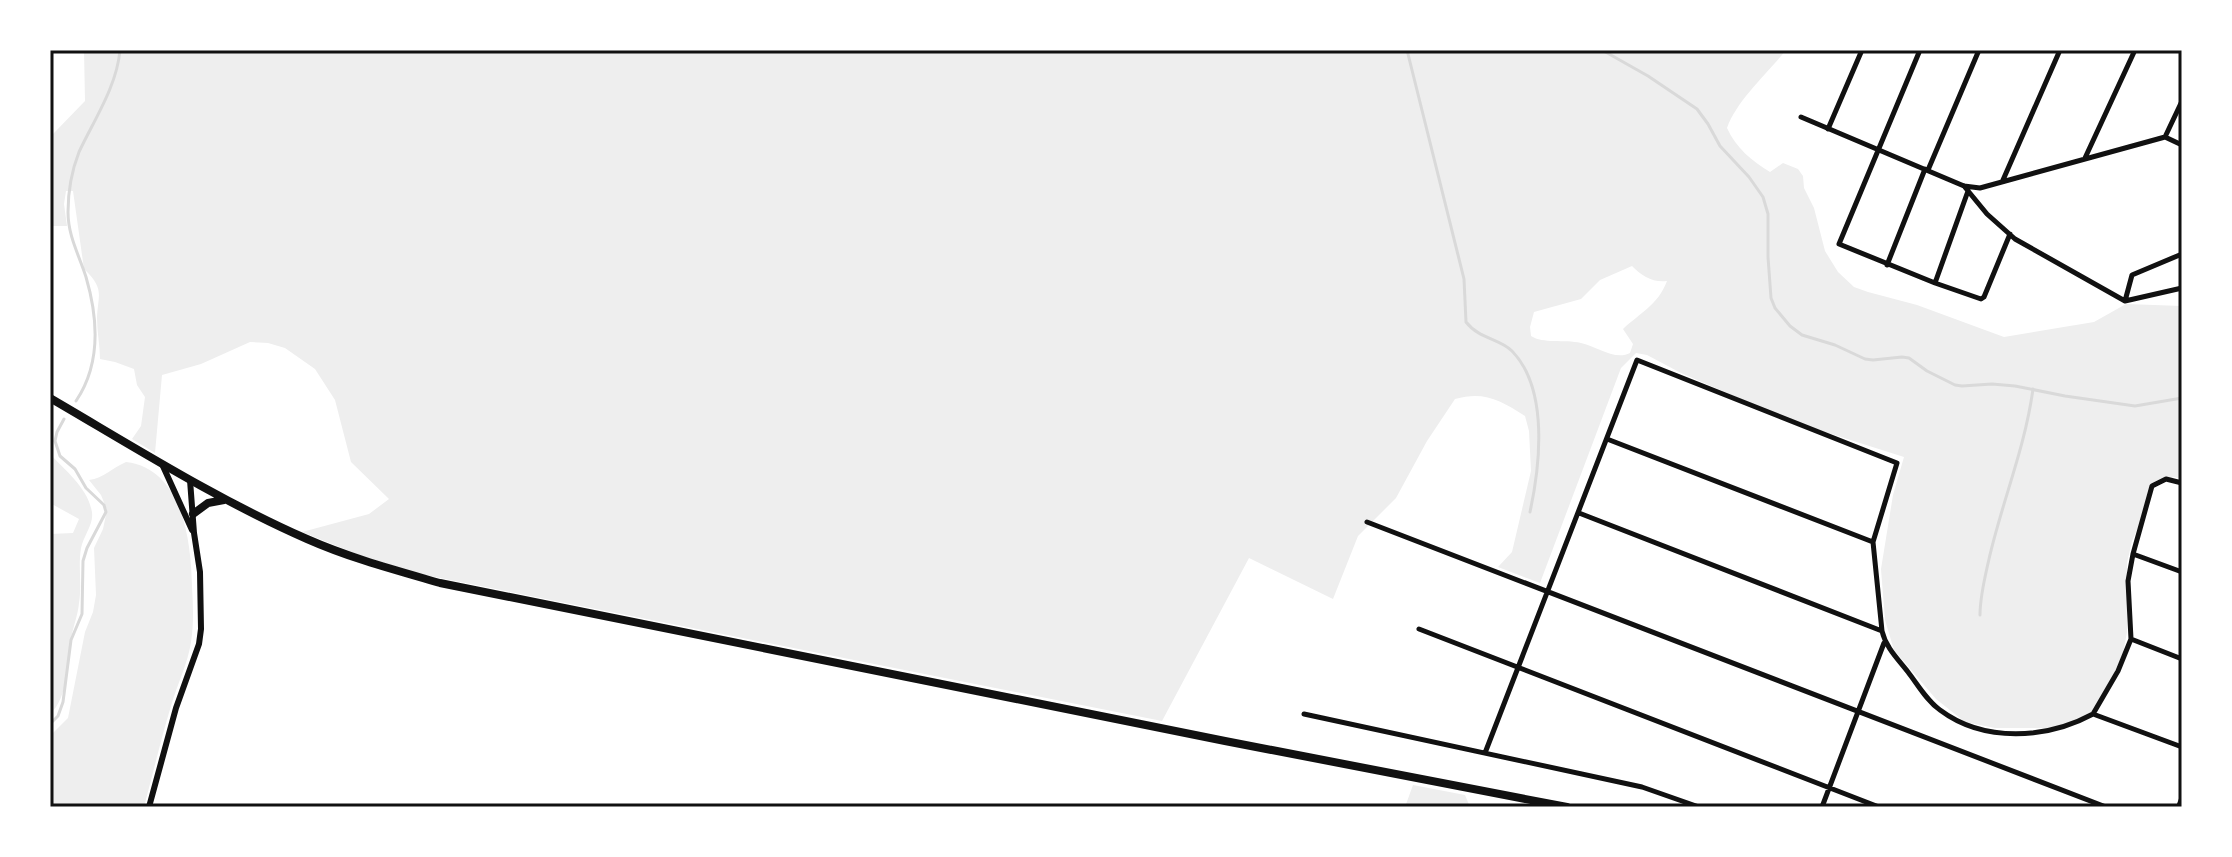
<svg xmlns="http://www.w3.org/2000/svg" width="2232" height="857" font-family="Commissioner,sans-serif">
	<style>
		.green { fill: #eee; fill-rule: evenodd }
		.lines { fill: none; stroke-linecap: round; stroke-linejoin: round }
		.stream { stroke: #d9d9d9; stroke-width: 3 }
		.minor { stroke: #111; stroke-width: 5 }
		.tertiary { stroke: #111; stroke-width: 6 }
		.primary { stroke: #111; stroke-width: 8 }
		.neatline { fill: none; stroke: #111; stroke-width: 3 }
	</style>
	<rect width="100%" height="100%" fill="#fff"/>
	<path class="green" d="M84 50H1786C1767 74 1737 100 1727 128 1736 148 1752 161 1770 172L1783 163 1798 169 1803 176 1804 188 1814 208 1825 251 1838 272 1854 287 1868 292 1917 305 2004 337 2094 322 2126 304 2182 306V479L2174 477 2158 482 2148 490 2140 523 2132 541 2127 563V632L2123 653 2102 700 2092 712 2077 721 2048 728H1995L1965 722 1936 699 1894 650 1885 620 1881 569 1893 495 1904 457 1797 423 1681 373 1647 355 1636 353 1621 368 1540 583 1498 567 1512 552 1531 471 1529 431 1525 416C1500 400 1484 391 1455 399L1427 441 1396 498 1358 536 1333 599 1249 558 1162 721 420 574 362 556 302 532 369 514 389 499 351 462 335 400 315 369 285 348 268 343 250 342 201 364 162 375 155 453 132 439 141 426 145 397 137 385 134 369 115 362 100 359C100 346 97 332 97 318 98 294 105 289 84 269L73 191H66L64 204 67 226H50V141L53 134 85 101ZM1632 266C1642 276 1653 283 1667 281 1658 305 1640 313 1623 329L1633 344 1630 353C1615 361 1596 346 1581 343 1564 339 1543 344 1531 336L1530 327 1534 312 1581 299 1600 280Z
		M51 455C65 470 86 487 91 508 96 522 84 534 81 548 78 567 82 585 79 603 78 615 73 627 71 639 66 663 69 697 50 714V534L73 533 79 519 50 503Z
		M126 462C183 469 191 541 192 586 193 605 194 623 191 642 188 663 177 685 171 706 161 739 153 773 144 807H50V736L68 718 85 632 93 612 96 595 94 548 103 529 107 510 101 495 89 480C104 478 112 468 126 462Z
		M1413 785 1465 795 1470 807H1405Z"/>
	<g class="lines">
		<path class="stream" d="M1407 50 1464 279 1466 322C1479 339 1501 339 1512 351 1549 389 1540 466 1530 512
			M1602 50 1648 76 1697 109 1708 124 1720 146 1749 177 1763 197 1768 214V257L1771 298 1775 308 1790 326 1802 335 1835 345 1865 359 1873 360 1902 357 1909 358 1927 371 1955 385 1962 386 1992 384 2015 386 2065 396 2135 406 2182 398
			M76 401C101 364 98 318 86 277 79 255 68 236 68 212 68 193 72 170 79 152 94 120 117 86 120 50
			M1980 615C1980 596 1985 577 1989 559 2002 502 2025 448 2033 389
			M50 724 58 716 63 702 71 640 82 614 83 561 87 548 106 512 104 505 86 488 75 469 60 456 55 441 57 432 64 419"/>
		<path class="minor" d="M1920 50 1839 244 1935 283 1981 299 1984 297 2010 234
			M1801 117 1964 186 1980 188 2165 137 2182 145
			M1828 129 1862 50
			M2165 137 2182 101
			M2085 158 2135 50
			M1928 170 1979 50
			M2003 180 2060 50
			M1964 186 1987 214 2015 239 2125 301 2182 288
			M1887 265 1925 169
			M1935 283 1968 191
			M2125 301 2132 275 2182 254
			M1607 439 1873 542
			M1579 513 1882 631
			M1367 522 2106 807
			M2133 554 2182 572
			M1419 629 1879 807
			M2131 639 2182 659
			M1304 714 1642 787 1699 807
			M2093 714 2118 671 2131 639 2128 581 2133 554 2152 486 2166 479 2182 483
			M1485 753 1637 360 1897 463 1873 542 1882 631C1886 648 1898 659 1908 672 1918 685 1927 701 1940 710 1984 743 2047 739 2093 714L2182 747
			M1822 807 1884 643"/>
		<path class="tertiary" d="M162 464 192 530
			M149 807 176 708 199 644 201 629 200 572 194 533 190 480
			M2179 807 2182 799"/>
		<path class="primary" d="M50 398C134 447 218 500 307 539 350 558 395 570 440 583L1225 741 1567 807
			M193 514 208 503 224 500"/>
	</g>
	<rect width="2232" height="857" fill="none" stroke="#ffffff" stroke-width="104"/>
	<rect x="52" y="52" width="2128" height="753" class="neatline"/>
</svg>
